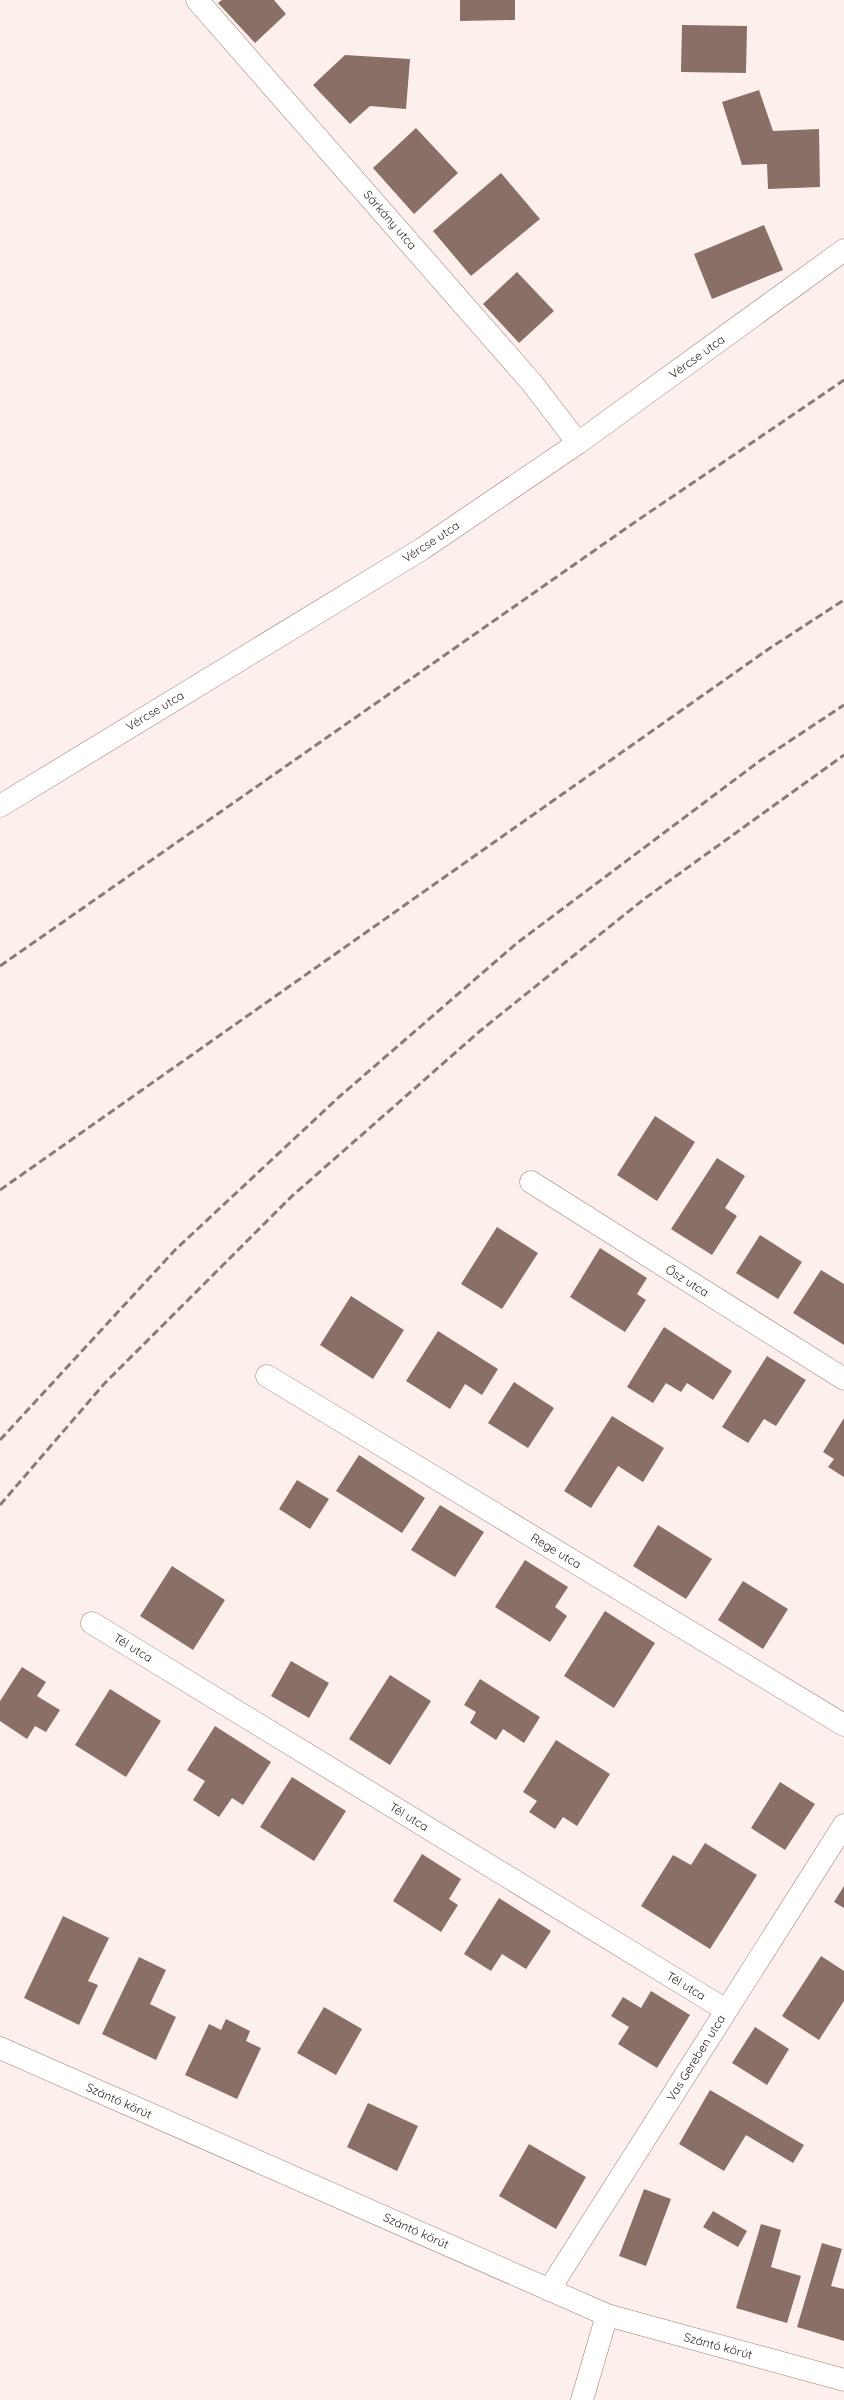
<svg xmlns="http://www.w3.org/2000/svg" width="844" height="2400" font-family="Quicksand,sans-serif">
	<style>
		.building { fill: #8a6f67 }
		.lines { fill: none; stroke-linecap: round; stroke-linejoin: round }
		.minor-casing { stroke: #987d74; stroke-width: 23 }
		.minor { stroke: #fff; stroke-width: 22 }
		.rail { stroke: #887c79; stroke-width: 3; stroke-dasharray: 8 4; stroke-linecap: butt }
		.labels { text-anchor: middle; stroke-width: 3; stroke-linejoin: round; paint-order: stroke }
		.street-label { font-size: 12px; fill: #271c19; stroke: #fff }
	</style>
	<rect width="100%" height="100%" fill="#fdf0ec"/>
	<path class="building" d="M222 0H274L286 14 255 43 218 3Z
		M460 0H515V20L460 21Z
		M682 25 747 26 746 73 681 72Z
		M345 55 410 59 406 109 370 106 350 124 313 85Z
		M759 90 773 131 819 129 820 187 768 189 767 164 742 165 722 102Z
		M416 128 458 173 414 214 373 168Z
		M501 173 540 219 471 276 433 231Z
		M764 225 783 270 712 299 694 254Z
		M517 272 554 311 519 343 483 304Z
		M655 1116 695 1142 657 1201 617 1175Z
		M717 1158 745 1176 725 1208 737 1216 712 1255 671 1229Z
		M497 1227 538 1253 502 1309 461 1284Z
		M760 1235 802 1262 778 1299 736 1273Z
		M600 1248 647 1278 637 1294 646 1300 625 1332 570 1297Z
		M821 1270 844 1284V1345L793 1313Z
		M351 1296 404 1330 373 1379 320 1345Z
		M664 1327 732 1371 713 1400 687 1383 681 1392 666 1383 653 1403 627 1387Z
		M438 1331 498 1369 482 1395 465 1384 450 1409 406 1381Z
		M767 1356 806 1380 776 1426 764 1419 748 1443 722 1427Z
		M514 1382 554 1408 528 1448 488 1423Z
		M612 1416 664 1448 643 1482 618 1466 591 1508 564 1491Z
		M844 1418V1477L828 1467 834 1459 823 1452Z
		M359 1455 425 1498 402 1533 336 1491Z
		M297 1480 329 1499 310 1529 279 1509Z
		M440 1505 484 1532 455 1577 411 1550Z
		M658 1525 712 1559 686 1599 633 1566Z
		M525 1560 568 1587 555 1607 567 1616 550 1642 495 1607Z
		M172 1566 225 1600 193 1650 140 1616Z
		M743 1581 788 1609 763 1649 718 1620Z
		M605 1611 655 1643 614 1708 564 1676Z
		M291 1661 329 1683 309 1718 271 1696Z
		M22 1667 46 1682 37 1696 60 1710 46 1732 35 1726 27 1739 0 1721V1701Z
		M390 1675 431 1701 390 1765 349 1739Z
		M480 1679 540 1717 524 1743 503 1729 496 1740 470 1723 476 1712 464 1705Z
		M110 1689 161 1721 126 1777 75 1745Z
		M215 1726 271 1762 243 1805 232 1798 219 1817 193 1800 205 1781 187 1770Z
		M556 1740 610 1774 577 1826 563 1817 555 1829 529 1812 537 1801 523 1792Z
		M292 1777 346 1811 314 1861 260 1827Z
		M780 1782 815 1804 785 1850 751 1828Z
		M705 1843 757 1875 710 1949 641 1906 673 1855 691 1865Z
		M422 1854 461 1879 449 1899 458 1905 441 1932 393 1901Z
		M844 1886V1908L834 1902Z
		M499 1898 551 1931 526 1969 502 1954 491 1971 464 1954Z
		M63 1916 109 1938 88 1981 98 1985 79 2025 24 1998Z
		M821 1956 844 1971V2001L819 2040 782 2016Z
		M139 1957 166 1970 150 2004 176 2017 156 2060 102 2034Z
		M651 1991 690 2015 657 2068 618 2044 629 2027 611 2016 623 1997 641 2008Z
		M324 2007 362 2029 336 2075 297 2053Z
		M226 2019 250 2031 246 2041 261 2048 237 2099 185 2075 209 2024 221 2030Z
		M755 2027 789 2049 767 2085 732 2063Z
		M710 2090 804 2145 793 2163 746 2135 724 2171 679 2144Z
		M368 2103 418 2126 397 2171 347 2147Z
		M529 2144 586 2177 556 2229 499 2196Z
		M644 2189 671 2199 646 2266 619 2256Z
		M713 2211 747 2231 738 2247 703 2227Z
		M761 2224 781 2230 771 2267 801 2276 787 2323 736 2308Z
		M822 2243 842 2249 831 2286 844 2289V2341L797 2327Z"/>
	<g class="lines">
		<g class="minor-casing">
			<path id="minor" d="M197 0 532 383 578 443
				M0 806 422 549 578 443 844 250
				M531 1182 844 1379
				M267 1376 844 1725
				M92 1623 726 2010
				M0 2048 607 2315 844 2380
				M549 2290 844 1825
				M582 2400 607 2315"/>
		</g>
		<use href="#minor" class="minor"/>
		<path class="rail" d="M0 966 638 520 844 380
			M0 1190 770 648 844 600
			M0 1440 175 1250 339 1097 517 943 761 760 844 705
			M0 1505 104 1384 291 1197 480 1031 644 899 844 755"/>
	</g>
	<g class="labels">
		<g class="street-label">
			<text transform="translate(390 220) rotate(49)" y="4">Sárkány utca</text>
			<text transform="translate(697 357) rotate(-36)" y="4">Vércse utca</text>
			<text transform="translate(431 542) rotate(-33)" y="4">Vércse utca</text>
			<text transform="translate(155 711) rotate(-31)" y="4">Vércse utca</text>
			<text transform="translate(687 1281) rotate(32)" y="4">Ősz utca</text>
			<text transform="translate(556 1551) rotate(31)" y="4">Rege utca</text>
			<text transform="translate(133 1648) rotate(31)" y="4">Tél utca</text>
			<text transform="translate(409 1817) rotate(31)" y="4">Tél utca</text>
			<text transform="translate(686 1986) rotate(31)" y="4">Tél utca</text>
			<text transform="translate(696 2058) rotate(-58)" y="4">Vas Gereben utca</text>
			<text transform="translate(119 2101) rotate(24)" y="4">Szántó körút</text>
			<text transform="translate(416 2231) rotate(24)" y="4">Szántó körút</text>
			<text transform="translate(718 2346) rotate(15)" y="4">Szántó körút</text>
		</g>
	</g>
</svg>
